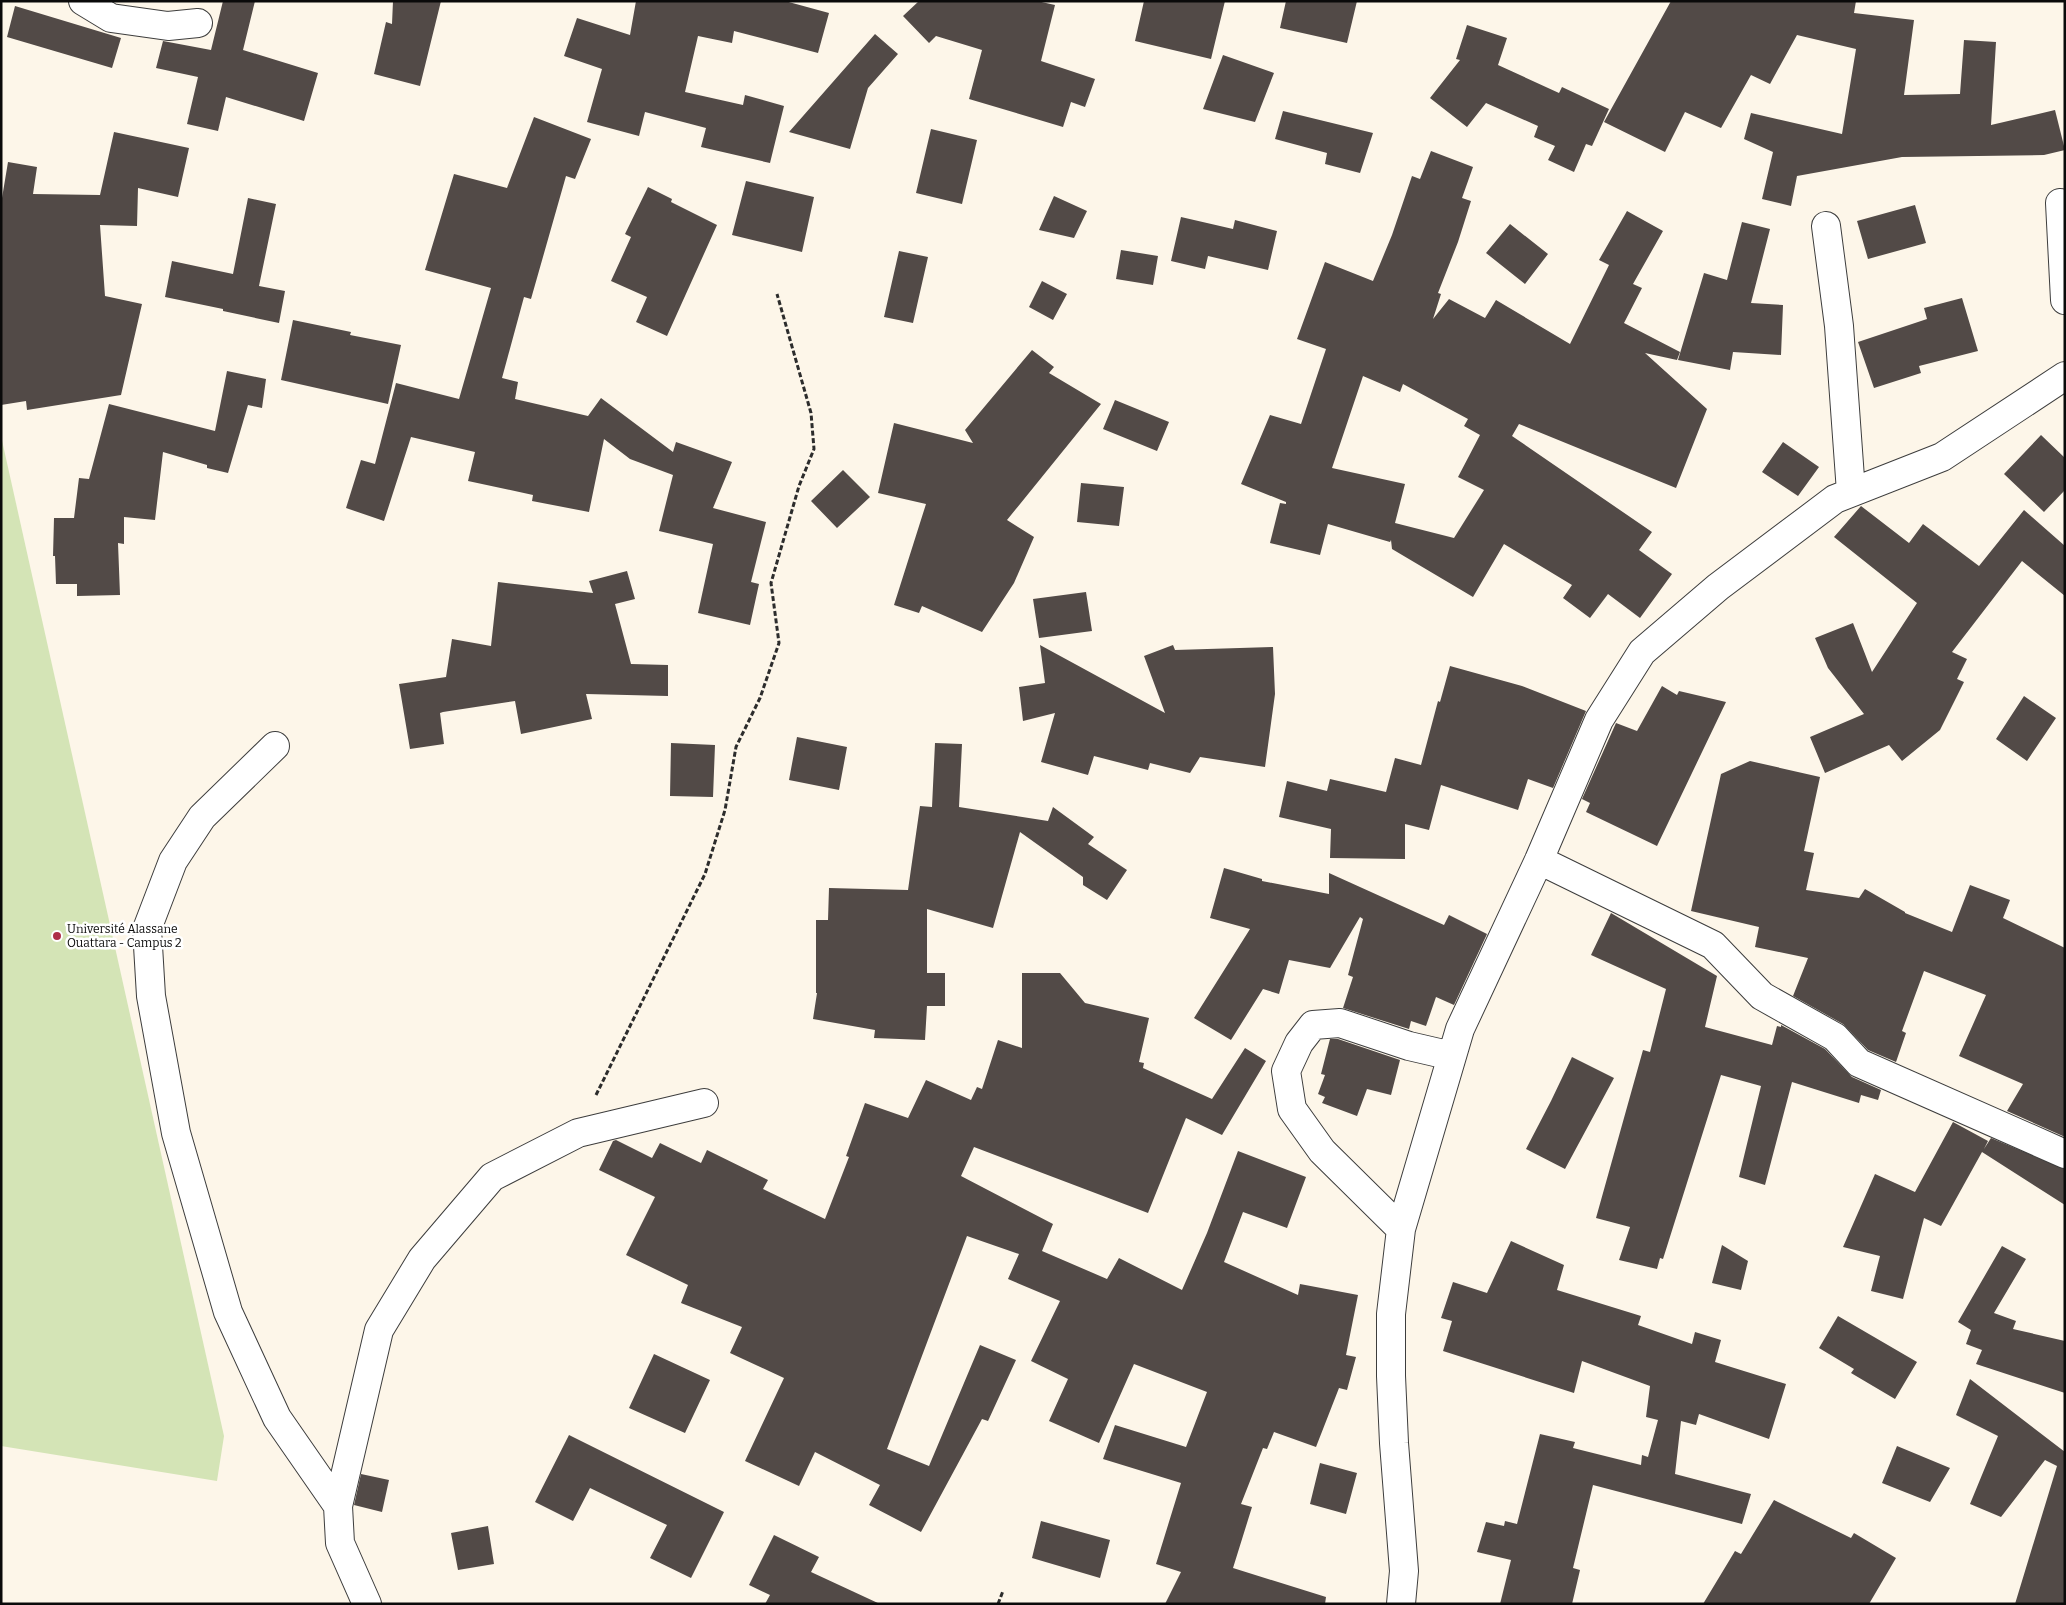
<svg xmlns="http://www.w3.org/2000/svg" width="2066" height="1605" font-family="Bitter,serif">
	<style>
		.green { fill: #d4e4b6 }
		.building { fill: #524a47; fill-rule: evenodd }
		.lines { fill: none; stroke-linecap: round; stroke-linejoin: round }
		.street-casing { stroke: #3d3d3d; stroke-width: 30 }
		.path { stroke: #2c2c2c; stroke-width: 3; stroke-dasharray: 5 2.5; stroke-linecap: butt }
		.street { stroke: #fff; stroke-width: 28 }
		.poi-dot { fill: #ae2e47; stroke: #fff; stroke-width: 2 }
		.labels { text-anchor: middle; stroke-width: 5; stroke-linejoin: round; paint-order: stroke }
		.poi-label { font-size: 12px; fill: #0a0a0a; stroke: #fff; text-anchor: start }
	</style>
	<rect width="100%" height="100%" fill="#fdf6e9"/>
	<path class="green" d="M1 436 224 1436 217 1481 1 1446Z"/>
	<path class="building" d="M223 1H255L243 50 318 73 304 121 226 97 218 131 187 124 198 77 156 68 163 41 211 50Z
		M393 1H441L420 86 374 74 386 22 392 24Z
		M636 1H785L829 13 818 53 734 31 732 43 698 36 685 92 743 105 745 95 784 106 770 163 701 147 706 128 645 112 639 136 587 122 602 69 564 56 577 18 630 35Z
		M919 1H1037L1055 5 1041 61 1095 79 1085 107 1071 102 1063 127 969 99 982 50 936 36 929 43 903 16Z
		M1144 1H1225L1211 59 1135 41Z
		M1286 1H1357L1347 43 1280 28Z
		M1671 1H1856L1854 13 1914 20 1904 95 1960 94 1964 40 1996 42 1991 125 2055 110 2065 150 2044 155 1902 157 1797 176 1791 206 1762 199 1773 152 1744 139 1751 113 1842 134 1856 49 1797 35 1770 84 1751 75 1721 128 1685 112 1665 152 1604 122Z
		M15 6 121 38 112 68 7 37Z
		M1467 25 1507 38 1498 65 1559 93 1562 87 1609 109 1592 146 1586 144 1574 172 1548 160 1555 146 1534 137 1538 126 1486 103 1467 127 1430 98 1460 60 1456 59Z
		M875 34 898 54 868 88 850 149 789 132Z
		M1223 55 1274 73 1255 122 1203 109Z
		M1283 111 1373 133 1360 173 1325 164 1327 153 1275 139Z
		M534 117 591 139 575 179 566 176 531 299 524 297 502 378 518 382 515 399 588 416 601 398 673 452 676 442 732 462 713 508 766 522 751 582 759 584 750 625 698 613 713 544 659 531 673 475 630 459 604 439 589 512 532 501 533 495 468 481 475 452 411 437 384 521 346 508 361 460 375 464 396 383 459 399 491 288 425 270 454 174 507 188Z
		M931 129 977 140 962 204 916 193Z
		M114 132 189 148 178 197 138 188 137 226 100 225 105 296 142 304 121 395 27 410 26 401 1 405V204L8 162 37 167 33 194 100 195Z
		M1431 151 1473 167 1462 198 1471 201 1458 242 1438 293 1441 294 1433 319 1449 299 1485 318 1496 300 1570 344 1609 265 1599 260 1627 211 1663 231 1633 284 1642 288 1624 323 1680 352 1677 360 1645 353 1707 409 1676 488 1519 424 1512 436 1652 532 1639 550 1672 574 1640 618 1608 594 1590 618 1563 598 1572 585 1504 544 1473 597 1392 549 1391 540 1390 542 1328 524 1320 555 1270 543 1280 503 1286 504V502L1241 484 1270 415 1301 424 1326 349 1297 339 1325 262 1373 281 1392 235 1412 176 1420 179ZM1363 376 1400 392 1403 384 1468 419 1464 426 1480 435 1458 477 1484 490 1454 538 1395 523 1405 484 1332 468Z
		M746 181 814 197 802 252 732 235Z
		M648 187 672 199 671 202 717 225 667 336 636 322 647 297 611 281 631 237 625 234Z
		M1054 196 1087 211 1074 238 1039 230Z
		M248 198 276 204 259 286 285 291 279 323 223 311V309L165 297 172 261 233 274Z
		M1915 205 1926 243 1868 259 1857 221Z
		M1181 217 1233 229 1235 220 1277 231 1268 270 1208 256 1205 269 1171 261Z
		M1742 222 1770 229 1751 303 1783 305 1781 355 1733 352 1730 370 1678 360 1704 273 1727 280Z
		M1510 224 1548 254 1525 284 1486 253Z
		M1121 250 1158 256 1153 285 1116 279Z
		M899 251 928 257 913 323 884 317Z
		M1042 281 1067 294 1053 320 1029 307Z
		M1962 298 1978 351 1919 366 1921 373 1874 388 1858 342 1927 319 1924 308Z
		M293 320 351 332 350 335 401 345 388 404 281 380Z
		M1032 350 1054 367 1049 373 1101 404 1007 520 1034 537 1014 583 982 632 922 606 919 613 894 605 926 504 878 493 894 423 973 443 965 430Z
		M227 371 266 379 262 408 248 405 228 473 207 468V465L163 452 155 520 124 517V544L118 543 120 595 77 596V584H56L55 556H53L54 518H74L79 478 89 479 109 404 215 431Z
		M1115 400 1169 422 1157 451 1103 429Z
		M2041 435 2065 458V490L2044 512 2004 474Z
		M1783 442 1819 467 1798 496 1762 472Z
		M843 470 870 497 837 528 811 501Z
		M1081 483 1124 487 1119 526 1077 522Z
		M1861 506 1909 543 1923 524 1979 566 2024 510 2065 546V596L2022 561 1952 652 1967 659 1957 679 1964 682 1940 730 1902 761 1889 745 1825 773 1810 737 1864 714 1828 668 1815 638 1853 623 1872 672 1917 603 1834 537Z
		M627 571 635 599 615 604 631 664 668 665V696L586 694 592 719 521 734 515 701 443 712 440 713 444 744 410 749 399 684 446 677 452 639 491 646 498 582 593 593 589 581Z
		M1086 592 1092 631 1039 638 1033 599Z
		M1040 645 1165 713 1144 656 1173 645 1175 650 1273 647 1275 694 1265 767 1200 757 1190 773 1150 763 1148 770 1094 756 1088 775 1041 762 1055 713 1023 721 1019 687 1045 683Z
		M1450 666 1522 686 1586 711 1553 788 1528 779 1518 810 1441 785 1429 830 1405 824V859L1330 858 1331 829 1279 817 1287 781 1327 791 1330 779 1386 792 1395 758 1421 765 1438 701 1440 702Z
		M1662 686 1677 695 1679 691 1726 702 1657 846 1586 812 1590 803 1582 799 1616 723 1637 731Z
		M2024 696 2056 718 2027 761 1996 739Z
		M797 737 847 747 839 790 789 780Z
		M671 743 715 745 713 797 670 796Z
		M935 743 962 744 959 807 1048 821 1053 807 1094 837 1088 844 1127 870 1107 900 1083 885V877L1020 832 993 928 927 909V973H945V1006H927L925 1040 874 1038 875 1030 813 1019 817 993H816V920H828L829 888 908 890 920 806 932 807Z
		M1750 761 1820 777 1804 851 1814 853 1806 890 1859 898 1865 889 1905 912V913L1952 932 1970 885 2010 900 2003 918 2065 948V1137L2007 1111 2023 1084 1959 1056 1986 995 1924 971 1902 1031 1906 1033 1896 1062 1868 1050 1843 1024 1793 996 1808 958 1755 947 1759 927 1691 911 1721 774Z
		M1224 868 1262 879V881L1329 894V873L1444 925 1449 915 1487 934 1454 1005 1436 997 1426 1026 1411 1021 1409 1029 1343 1008 1353 977 1348 975 1363 919 1360 917 1330 968 1289 960 1279 994 1263 989 1231 1040 1194 1018 1250 929 1210 918Z
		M1611 913 1717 976 1705 1027 1772 1045 1777 1026 1781 1027V1025L1825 1049 1852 1077 1881 1090 1878 1100 1861 1095 1859 1103 1792 1082 1765 1185 1739 1177 1761 1086 1721 1075 1663 1259 1660 1258 1657 1269 1619 1260 1630 1227 1596 1218 1643 1050 1650 1052 1666 989 1591 955Z
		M1022 973H1060L1085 1003 1149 1018 1139 1062 1144 1063 1143 1068 1212 1099 1245 1048 1266 1061 1222 1135 1186 1118 1148 1213 974 1147 961 1176 1053 1224 1042 1251 1107 1279 1119 1258 1182 1290 1207 1233 1238 1151 1306 1177 1287 1228 1243 1212 1224 1262 1298 1295 1300 1284 1358 1295 1346 1355 1356 1357 1347 1390 1339 1388 1316 1447 1274 1432 1267 1449 1263 1448 1241 1504 1252 1507 1233 1568 1326 1597 1325 1604H1165L1181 1572 1156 1564 1181 1483 1103 1459 1115 1425 1186 1447 1207 1392 1134 1364 1099 1443 1049 1421 1068 1379 1031 1361 1060 1301 1008 1279 1019 1254 967 1236 887 1449 929 1466 980 1345 1016 1360 988 1421 982 1419 921 1532 869 1505 880 1485 815 1452 799 1486 745 1461 784 1378 730 1353 742 1327 681 1303 688 1285 626 1255 655 1197 599 1170 613 1141 616 1140 652 1158 660 1143 701 1163 707 1150 768 1180 763 1189 825 1219 849 1157 846 1156 865 1103 908 1118 926 1080 971 1100 977 1087 982 1089 998 1040 1022 1048Z
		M1330 1039H1338L1400 1060 1391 1095 1367 1089 1357 1116 1322 1103 1325 1097 1318 1094 1325 1075 1321 1074Z
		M1572 1057 1614 1078 1565 1169 1526 1149 1551 1101Z
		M1953 1122 1988 1141 1984 1149 1991 1138 2065 1169V1205L1982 1152 1941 1226 1924 1218 1903 1299 1871 1291 1880 1256 1843 1247 1875 1174 1915 1192Z
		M1511 1241 1564 1265 1557 1290 1641 1316 1638 1325 1692 1344 1695 1332 1721 1340 1715 1362 1786 1384 1769 1439 1699 1414 1696 1425 1681 1421 1675 1474 1751 1494 1742 1524 1593 1485 1573 1568 1580 1570 1572 1604H1500L1511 1560 1477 1552 1486 1522 1504 1526 1505 1521 1517 1524 1540 1434 1575 1442 1573 1448 1641 1465 1642 1455 1648 1457 1658 1420 1646 1417 1650 1386 1582 1361 1574 1393 1443 1351 1452 1321 1441 1318 1453 1282 1487 1293Z
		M1722 1245 1748 1261 1741 1290 1712 1283Z
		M2002 1246 2026 1259 1994 1313 2016 1321 2013 1329 2065 1341V1393L1976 1364 1982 1350 1966 1344 1971 1330 1958 1322Z
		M1838 1316 1917 1362 1895 1399 1851 1373 1854 1369 1819 1348Z
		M654 1354 710 1380 685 1433 629 1408Z
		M1970 1379 2065 1452V1604H2015L2057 1466 2045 1460 2001 1517 1970 1504 1998 1436 1956 1415Z
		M569 1435 724 1512 691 1578 650 1558 667 1525 590 1488 573 1521 535 1502Z
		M1897 1446 1950 1468 1930 1502 1882 1483Z
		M1320 1463 1357 1473 1346 1514 1310 1504Z
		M361 1474 389 1480 382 1512 354 1505Z
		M1774 1500 1851 1538 1854 1533 1896 1558 1869 1604H1703L1735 1551 1741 1554Z
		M1041 1521 1110 1540 1100 1578 1032 1558Z
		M488 1526 494 1564 458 1570 451 1533Z
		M774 1535 819 1557 811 1572 880 1604H765L770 1595 749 1585Z"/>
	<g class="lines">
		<g class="street-casing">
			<path id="street" d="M83 1 111 18 168 26 198 23
				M2060 203 2065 300
				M1826 226 1839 326 1851 492
				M275 746 202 817 173 861 147 929 151 996 176 1133 228 1312 277 1418 338 1506
				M1539 860 1713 945 1762 996 1835 1037 1859 1063 2065 1154
				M1401 1229 1322 1151 1292 1109 1286 1071 1299 1043 1313 1025 1340 1023 1409 1046 1452 1056
				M367 1604 340 1543 338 1506 379 1330 422 1259 492 1177 578 1133 704 1103
				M1401 1604 1404 1571 1394 1443 1391 1376V1314L1401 1229 1460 1029 1539 860 1599 720 1642 652 1718 587 1835 499 1942 457 2065 376"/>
		</g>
		<path class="path" d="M596 1095 705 874 725 810 736 747 760 698 779 643 771 583 799 486 814 449 811 413 777 294
			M998 1604 1003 1591"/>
		<use href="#street" class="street"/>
	</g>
	<circle class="poi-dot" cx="57" cy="936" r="5"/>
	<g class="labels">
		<g class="poi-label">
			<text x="67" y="933">Université Alassane<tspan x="67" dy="14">Ouattara - Campus 2</tspan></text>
		</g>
	</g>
	<rect width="2066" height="1605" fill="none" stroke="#0a0a0a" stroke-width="5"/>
</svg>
